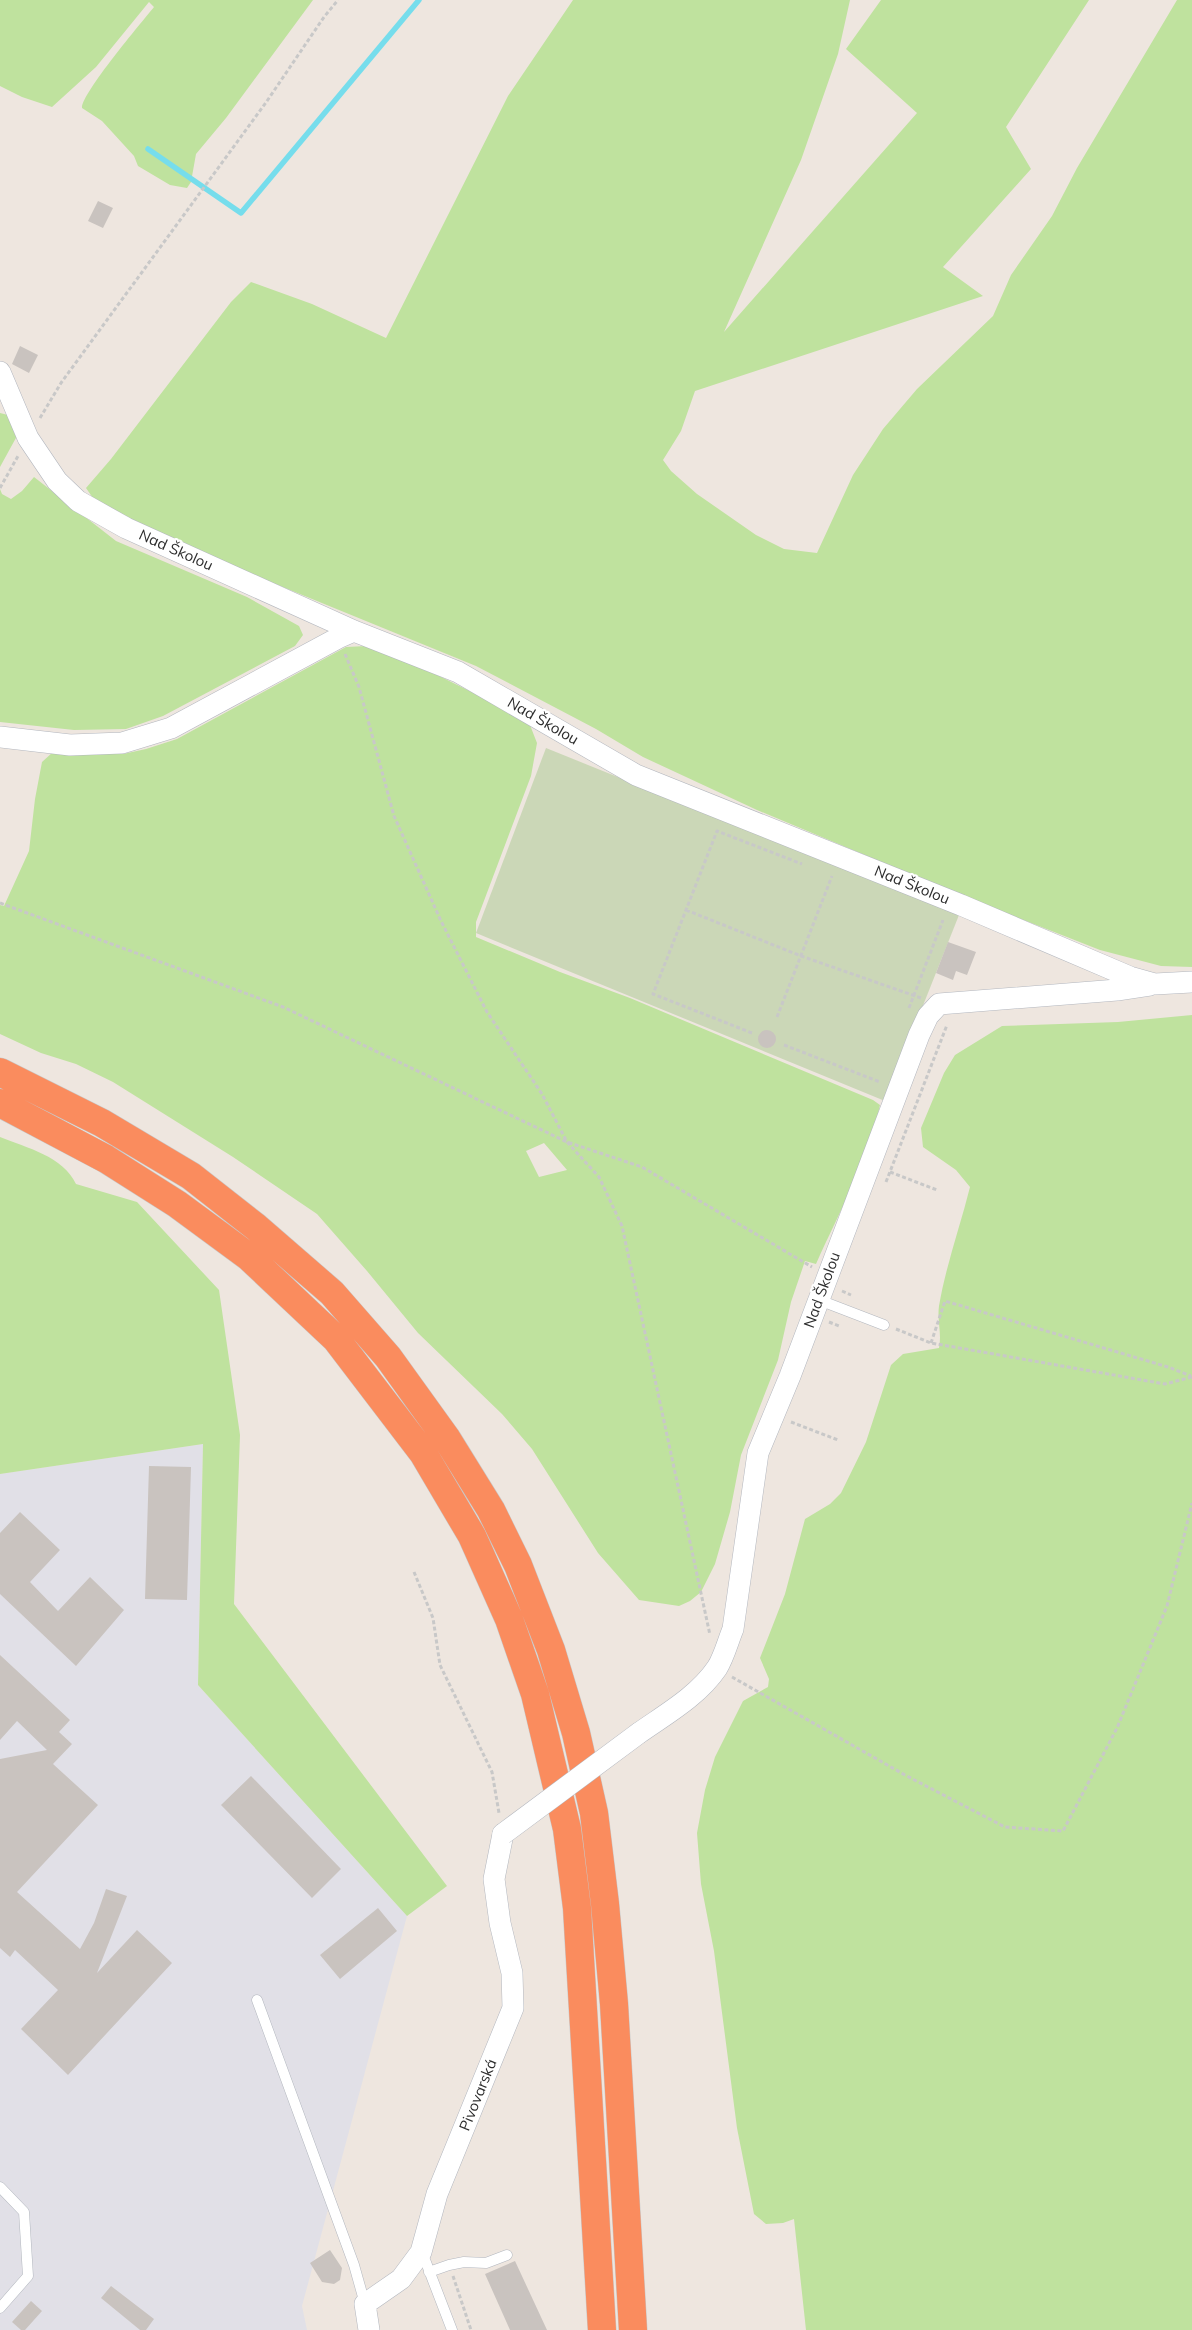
<svg xmlns="http://www.w3.org/2000/svg" width="1192" height="2330" font-family="Mulish,sans-serif">
	<style>
		.industrial { fill: #e1e0e7 }
		.green { fill: #bfe29e; fill-rule: evenodd }
		.cemetery { fill: #cbd7b7 }
		.lines { fill: none; stroke-linecap: round; stroke-linejoin: round }
		.stream { stroke: #76ddec; stroke-width: 5.5 }
		.building { fill: #c9c3bf }
		.lane-casing { stroke: #b3b7bf; stroke-width: 11 }
		.street-casing { stroke: #b3b7bf; stroke-width: 22 }
		.highway-casing { stroke: #c8c8c8; stroke-width: 29 }
		.path { stroke: #c8c8c8; stroke-width: 3; stroke-dasharray: 4 2.5; stroke-linecap: butt }
		.lane { stroke: #fff; stroke-width: 10 }
		.street { stroke: #fff; stroke-width: 21 }
		.highway { stroke: #fa8c5e; stroke-width: 28 }
		.street-bridge-casing { stroke: #b3b7bf; stroke-width: 22; stroke-linecap: butt }
		.street-bridge { stroke: #fff; stroke-width: 21 }
		.labels { text-anchor: middle; stroke-width: 4.5; stroke-linejoin: round; paint-order: stroke }
		.street-label { font-size: 15px; fill: #2d2d2d; stroke: #fff }
	</style>
	<rect width="100%" height="100%" fill="#eee6df"/>
	<path class="industrial" d="M203 1444 198 1685 407 1916 302 2306 307 2330H0V1474Z"/>
	<path class="green" d="M0 0H313L226 118 196 154 191 182 187 188 170 185 138 166 134 156 102 121 82 108C81 94 141 23 154 7L149 2 96 67 52 107 22 97 0 86Z
		M573 0H850L838 54 801 160 724 332 917 113 846 49 881 0H1089L1006 127 1031 169 943 267 983 296 695 391 681 431 663 460 671 471 697 494 756 535 784 549 817 553 853 475 883 429 917 389 993 316 1011 275 1052 216 1077 168 1177 0H1192V967L1161 966 1100 950 970 899 757 810 643 757 596 729 476 666 214 559 95 501 86 488 111 459 231 302 251 282 312 304 386 338 508 96Z
		M0 413 8 415 17 436 0 467Z
		M34 477 116 541 247 597 299 626 303 635 295 646 163 716 126 729 74 730 0 722V489L2 494 11 499 22 491Z
		M367 646 427 670 528 720 537 743 531 776 476 922V937L560 972 630 998 873 1100 880 1105C868 1162 839 1212 816 1264L805 1261 791 1302 778 1360 741 1455 730 1512 715 1564 701 1592 690 1601 679 1606 639 1600 598 1553 532 1449 502 1414 418 1333 367 1271 317 1214 233 1157 113 1082 76 1064 41 1053 0 1034V905L4 906 29 851 35 799 42 762 53 752 123 754 146 749 177 739 346 647ZM544 1143 567 1170 539 1177 526 1151Z
		M1192 1015V2330H806L794 2219 783 2223 766 2224 754 2214 737 2128 714 1951 701 1884 697 1833 705 1790 715 1757 743 1701 768 1687 769 1679 760 1658 785 1594 805 1519 830 1504 841 1493 866 1442 891 1365 903 1354 939 1348C942 1334 937 1320 939 1306 946 1265 960 1227 970 1187L956 1170 923 1147 921 1128 944 1073 955 1055 1002 1026 1118 1022Z
		M0 1137C27 1148 63 1156 76 1184L137 1202 219 1290 240 1435 234 1604 447 1886 407 1916 198 1685 203 1444 0 1474Z"/>
	<path class="cemetery" d="M546 748 959 915 885 1101 476 933Z"/>
	<g class="lines">
		<path class="stream" d="M148 149 241 213 419 0"/>
	</g>
	<path class="building" d="M98 201 113 208 103 228 88 221Z
		M20 346 38 355 29 373 12 364Z
		M948 942 976 952 967 975 956 971 953 980 936 973Z
		M758 1039a9 9 0 1 1 18 0a9 9 0 1 1-18 0Z
		M149 1466 191 1467 187 1600 145 1599Z
		M20 1512 60 1550 30 1582 58 1611 90 1577 124 1610 76 1666 0 1594V1533Z
		M0 1655 70 1720 59 1732 72 1744 53 1764 98 1805 17 1892 80 1949 94 1923 106 1889 127 1896 97 1973 137 1930 172 1963 68 2075 21 2029 58 1990 15 1950 10 1957 0 1948V1759L47 1750 17 1721 0 1740Z
		M251 1776 341 1869 312 1898 221 1805Z
		M378 1908 397 1931 340 1979 320 1955Z
		M330 2250 342 2268 340 2280 334 2284 322 2282 310 2263Z
		M515 2261 547 2330H510L485 2274Z
		M111 2286 154 2319 146 2330H140L101 2298Z
		M31 2301 42 2311 25 2330H21L12 2322Z"/>
	<g class="lines">
		<g class="lane-casing">
			<path id="lane" d="M819 1300 884 1325
				M257 2000 354 2265 365 2304
				M0 2187 24 2212 28 2276 0 2308
				M422 2252 452 2330
				M429 2272 449 2265 464 2262 486 2263 507 2255"/>
		</g>
		<g class="street-casing">
			<path id="street" d="M0 372 28 438 57 481 78 501 126 528 354 631 458 672 636 775 961 905 1130 977 1155 984 1192 982
				M0 737 70 745 122 743 171 728 338 638 354 631
				M639 1733C666 1714 698 1696 717 1668 724 1657 728 1641 733 1629L758 1453 790 1376 919 1035 928 1016 939 1004 1117 990 1150 985
				M369 2330 365 2304 401 2279 421 2252 437 2194 513 2008 512 1973 500 1923 494 1879 503 1834"/>
		</g>
		<g class="highway-casing">
			<path id="highway" d="M0 1072 102 1123 191 1176 256 1227 332 1293 388 1357 447 1439 491 1510 518 1565 551 1650 576 1733 594 1813 605 1904 614 2004 633 2330
				M0 1103 106 1159 177 1204 249 1257 336 1339 423 1453 472 1536 509 1619 535 1694 567 1829 577 1908 602 2330"/>
		</g>
		<path class="path" d="M40 418 61 383 267 101 324 17 338 0
			M0 488 18 456
			M345 654 359 687 394 816 441 921 487 1012 542 1094 567 1142 599 1177 622 1226 710 1635
			M0 903 283 1007 567 1142 642 1167 812 1267
			M686 910 801 956 921 998
			M909 1008 943 920
			M777 1017 832 876
			M752 1033 653 994 717 831 802 864
			M784 1045 880 1082
			M890 1172 937 1190
			M886 1182 947 1025
			M842 1291 851 1295
			M829 1322 839 1326
			M896 1329 931 1343 1165 1384 1192 1377
			M931 1343 945 1301 1168 1367 1191 1376
			M791 1422 838 1440
			M414 1572 433 1618 440 1665 492 1772 499 1813
			M732 1677 905 1775 1005 1827 1063 1831 1117 1728 1167 1606 1192 1503
			M453 2276 471 2330"/>
		<use href="#lane" class="lane"/>
		<use href="#street" class="street"/>
		<use href="#highway" class="highway"/>
		<g class="street-bridge-casing">
			<path id="street-bridge" d="M503 1834 639 1733"/>
		</g>
		<use href="#street-bridge" class="street-bridge"/>
	</g>
	<g class="labels">
		<g class="street-label">
			<text transform="translate(176 550) rotate(24)" y="5">Nad Školou</text>
			<text transform="translate(543 721) rotate(30)" y="5">Nad Školou</text>
			<text transform="translate(912 885) rotate(22)" y="5">Nad Školou</text>
			<text transform="translate(822 1290) rotate(-70)" y="5">Nad Školou</text>
			<text transform="translate(478 2095) rotate(-68)" y="5">Pivovarská</text>
		</g>
	</g>
</svg>
